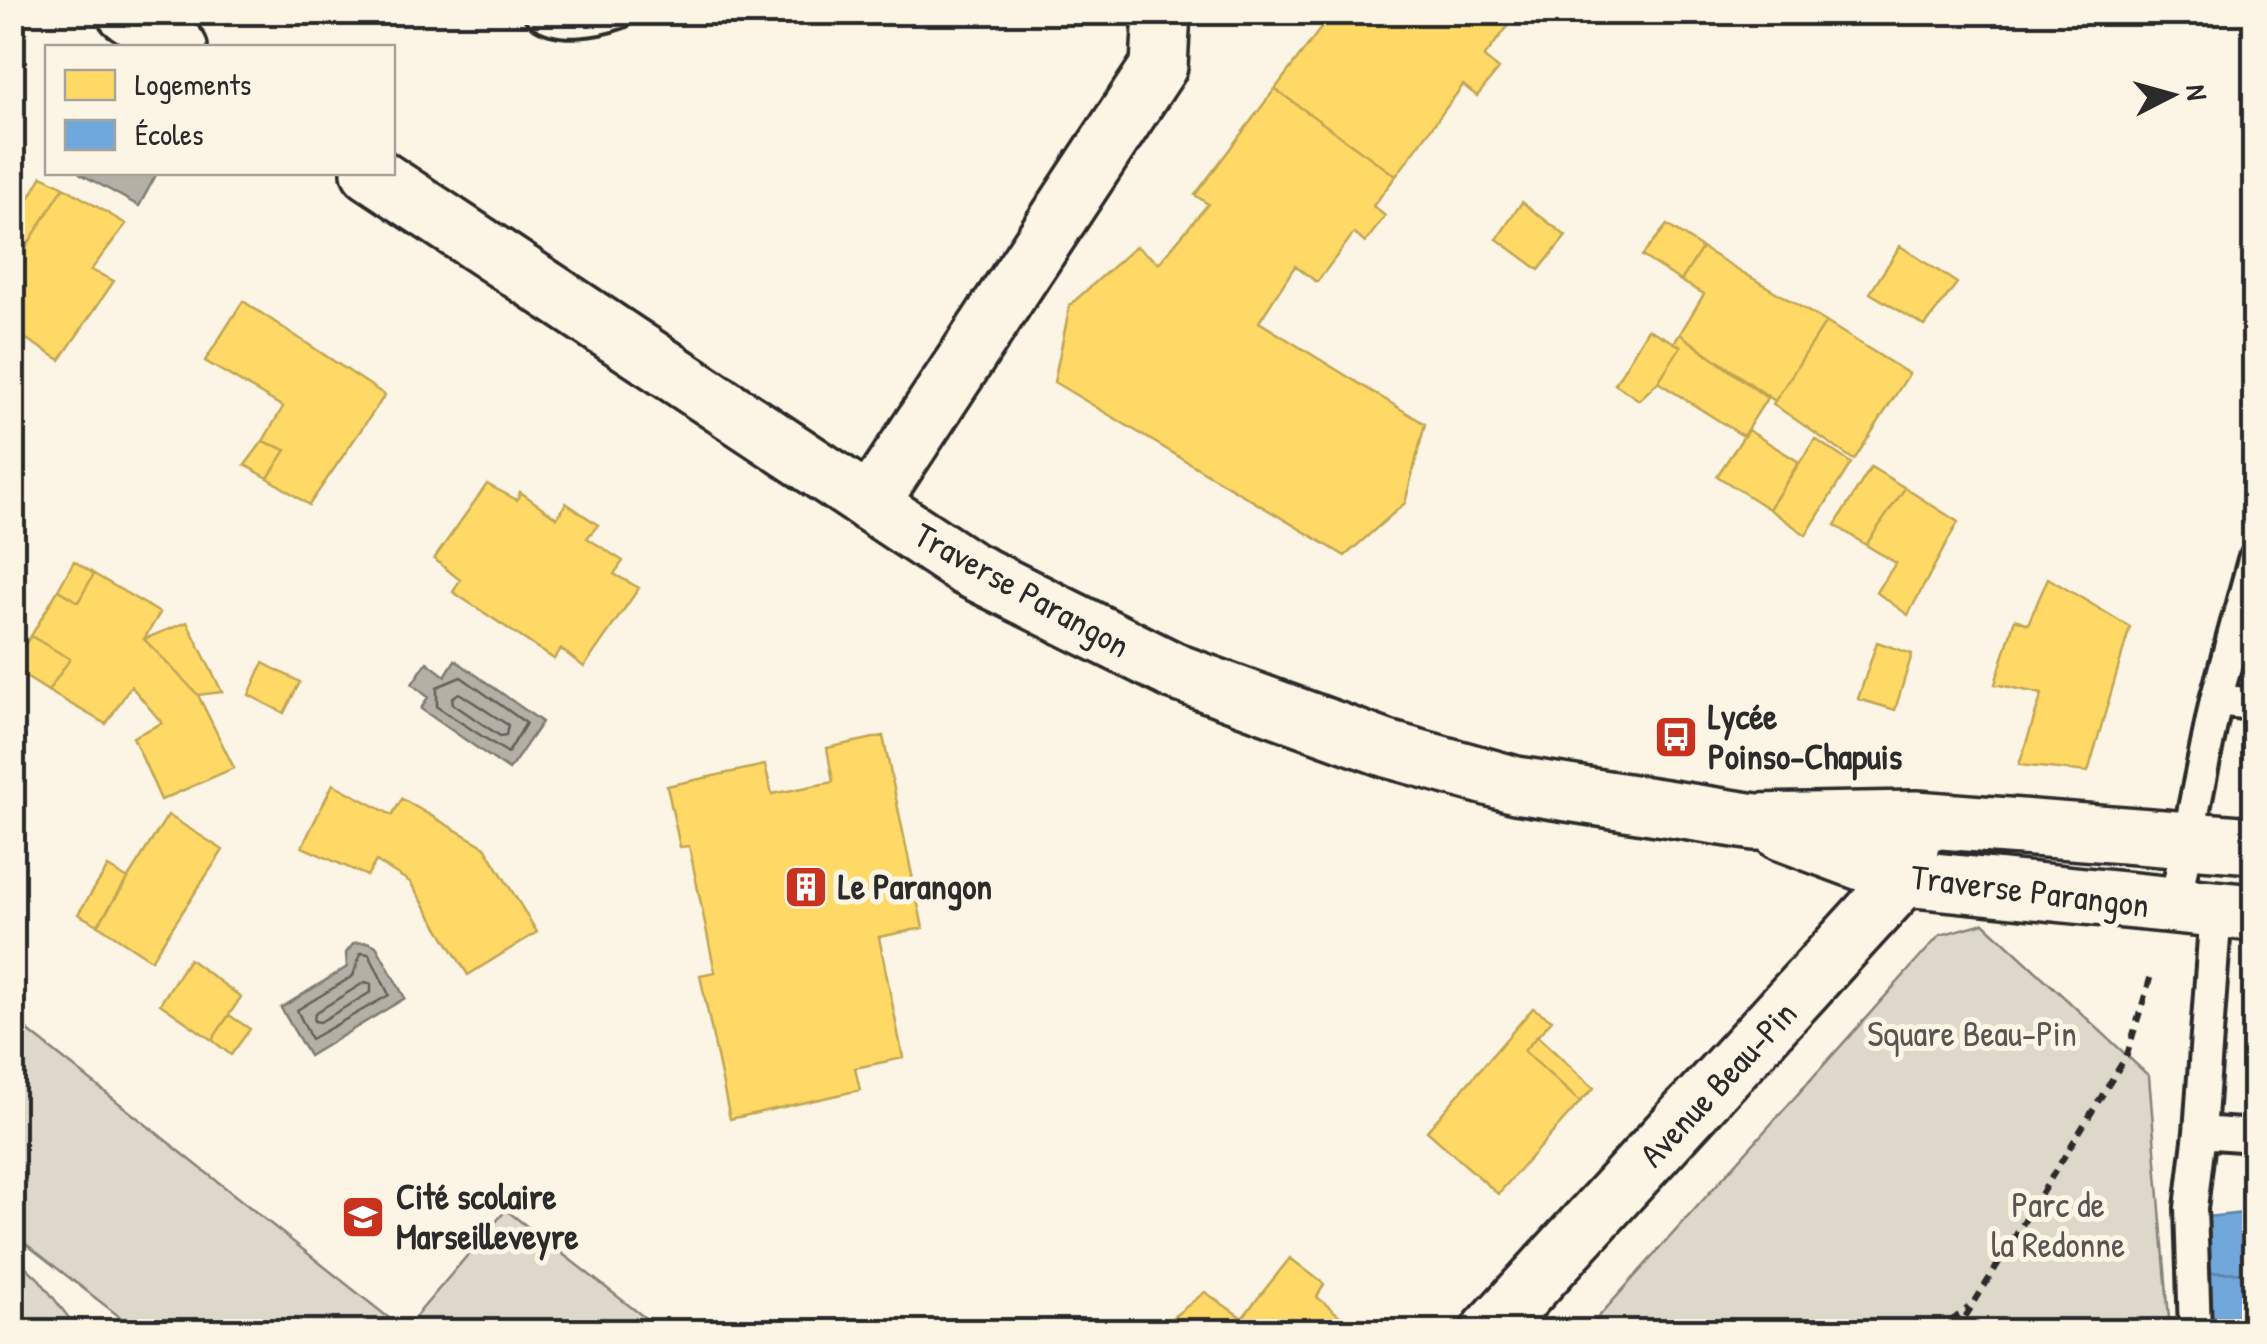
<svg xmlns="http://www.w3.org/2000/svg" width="2267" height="1344" font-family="'Patrick Hand',sans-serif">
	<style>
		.green { fill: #ded8ca; stroke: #84827a; stroke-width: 2.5 }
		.water { fill: #b4b0a5; stroke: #7d7b74; stroke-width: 2.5 }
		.homes { fill: #ffd966; stroke: #bfa554; stroke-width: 2.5 }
		.schools { fill: #6fa8dc; stroke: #5b82a7; stroke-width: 2.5 }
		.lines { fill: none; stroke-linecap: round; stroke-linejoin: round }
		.shore { stroke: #62605c; stroke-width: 2.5 }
		.lane-casing { stroke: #2b2b2b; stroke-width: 38 }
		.street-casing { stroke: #2b2b2b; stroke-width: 62 }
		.path { stroke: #2b2b2b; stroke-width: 6; stroke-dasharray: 10 8; stroke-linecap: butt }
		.lane { stroke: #fcf5e5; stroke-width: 30 }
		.street { stroke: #fcf5e5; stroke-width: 55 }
		.labels { text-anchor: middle; stroke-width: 10; stroke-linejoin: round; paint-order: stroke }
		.street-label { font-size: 35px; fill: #2b2b2b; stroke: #fcf5e5 }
		.poi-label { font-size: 35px; font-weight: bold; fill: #2b2b2b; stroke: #fcf5e5; text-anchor: start }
		.park-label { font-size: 35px; fill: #585653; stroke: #fcf5e5 }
	</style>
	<rect width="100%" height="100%" fill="#fcf5e5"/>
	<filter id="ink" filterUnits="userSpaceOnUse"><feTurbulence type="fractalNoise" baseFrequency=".01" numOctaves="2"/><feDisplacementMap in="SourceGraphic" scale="20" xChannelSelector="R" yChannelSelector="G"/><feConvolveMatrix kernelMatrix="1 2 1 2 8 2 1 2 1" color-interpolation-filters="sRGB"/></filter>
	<g filter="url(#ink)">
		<path class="green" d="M1984 923 2149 1076 2170 1331 1604 1332 1594 1322 1940 935Z
			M12 1018 404 1330 506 1210 662 1331H138L13 1234Z
			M12 1254 39 1279 79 1331H16Z"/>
		<path class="water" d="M79 173H157L139 206Z
			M455 660 542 722 509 770 421 709 428 697 412 684 427 662 445 676Z
			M368 942 376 946 405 998 309 1056 281 1008 347 967 346 953 354 943Z"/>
		<path class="homes" d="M1333 12H1519L1484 57 1499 69 1477 96 1463 85 1396 176 1275 89Z
			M1275 89 1396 176 1373 206 1385 216 1365 243 1354 233 1317 282 1295 266 1259 322 1425 424 1405 503 1345 556 1054 382 1070 305 1136 246 1159 263 1208 204 1195 195Z
			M42 176 64 187 12 269V228Z
			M64 187 126 224 91 270 114 281 60 360 15 332 12 337V269Z
			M1522 202 1566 236 1539 270 1497 239Z
			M1667 225 1702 248 1681 281 1642 256Z
			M1900 246 1957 283 1925 326 1870 293Z
			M1702 248 1826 322 1775 401 1680 334 1704 294 1681 281Z
			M243 301 385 395 309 505 268 478 286 450 263 441 283 407 205 361Z
			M1826 322 1909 374 1854 460 1773 404Z
			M1648 329 1681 346 1658 382 1639 400 1615 384Z
			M1680 334 1767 398 1743 436 1658 382 1681 346 1674 343Z
			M1748 430 1799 462 1769 509 1717 476Z
			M1815 439 1851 463 1806 535 1769 509Z
			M263 441 286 450 268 478 245 465Z
			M1871 467 1905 488 1866 545 1835 525Z
			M487 484 517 500 520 492 557 518 566 503 598 525 587 538 623 561 614 574 639 588 584 667 561 649 554 659 453 592 460 580 434 559Z
			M1905 488 1958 522 1908 615 1876 592 1896 563 1866 545Z
			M74 561 94 574 78 602 58 590Z
			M94 574 160 613 144 639 198 695 234 768 161 800 133 737 162 723 131 686 106 724 48 691 70 659 31 636 58 590 78 602Z
			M2048 578 2130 627 2088 772 2019 765 2042 694 1995 684 2015 619 2028 624Z
			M187 622 222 692 198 695 144 639Z
			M31 636 70 659 48 691 12 668V661Z
			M1877 642 1912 654 1895 710 1858 699Z
			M263 663 300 682 284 713 249 695Z
			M883 736 923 928 879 937 903 1058 855 1068 860 1090 730 1119 700 975 715 972 689 846 680 847 667 786 765 765 772 794 833 782 827 748Z
			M333 784 392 815 402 799 485 847 537 932 468 975 410 882 376 861 367 876 302 847Z
			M168 815 223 850 151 960 98 925Z
			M108 867 128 879 98 925 78 914Z
			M189 959 241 997 212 1040 160 1004Z
			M1533 1008 1552 1020 1524 1051 1580 1102 1498 1194 1427 1131Z
			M229 1015 250 1029 231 1055 212 1040Z
			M1537 1036 1594 1088 1580 1102 1524 1051Z
			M1290 1258 1324 1284 1317 1297 1359 1332H1231Z
			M1205 1292 1241 1317 1229 1332 1158 1329Z"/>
		<path class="schools" d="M2254 1212V1272L2206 1273 2196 1218Z
			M2254 1272V1332H2211L2206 1273Z"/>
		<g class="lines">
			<path class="shore" d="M461 677 526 723 508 753 437 707V687Z
				M459 693 508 725 506 735 500 736 453 704 452 698Z
				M361 953 369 954 389 995 311 1039 297 1010 353 976Z
				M365 982 371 984V992L320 1022 314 1021 315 1013Z"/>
			<g class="lane-casing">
				<path id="lane" d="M540 12C561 27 596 20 619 12
					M2216 700 2254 704
					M2174 908 2216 700 2254 560
					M2216 910 2200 1132 2254 1136
					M2195 1332 2191 1208 2200 1132"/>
			</g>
			<g class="street-casing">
				<path id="street" d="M125 12 179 48
					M370 172 967 568 1176 672 1387 749 1516 785 1755 822 1916 819 2254 845
					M870 504 1159 66 1162 12
					M1781 832 1904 878 2254 913
					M1489 1332 1904 878 1916 819"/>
			</g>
			<path class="path" d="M1937 1332 1969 1307
				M1956 1332 2127 1055 2152 972"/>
			<use href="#lane" class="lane"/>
			<use href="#street" class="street"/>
		</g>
	</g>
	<defs>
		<g id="bus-square" transform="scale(2.25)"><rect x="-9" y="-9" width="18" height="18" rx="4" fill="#c8321e" stroke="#fcf5e5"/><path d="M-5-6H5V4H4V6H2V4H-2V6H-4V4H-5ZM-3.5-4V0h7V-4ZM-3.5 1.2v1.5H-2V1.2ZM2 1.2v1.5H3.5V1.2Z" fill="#fff"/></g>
		<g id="building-square" transform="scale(2.25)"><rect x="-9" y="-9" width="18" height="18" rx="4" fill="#c8321e" stroke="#fcf5e5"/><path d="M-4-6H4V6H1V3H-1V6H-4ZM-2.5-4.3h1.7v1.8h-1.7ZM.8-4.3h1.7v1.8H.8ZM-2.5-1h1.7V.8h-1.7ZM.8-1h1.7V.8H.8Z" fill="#fff"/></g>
		<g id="school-square" transform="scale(2.25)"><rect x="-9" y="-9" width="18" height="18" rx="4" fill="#c8321e" stroke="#fcf5e5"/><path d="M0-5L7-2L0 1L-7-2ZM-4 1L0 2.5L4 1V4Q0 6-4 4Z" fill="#fff"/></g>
	</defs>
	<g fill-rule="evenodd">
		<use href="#bus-square" x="1676" y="737"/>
		<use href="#building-square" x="806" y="887"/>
		<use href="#school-square" x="363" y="1217"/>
	</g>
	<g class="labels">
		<g class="street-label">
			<text transform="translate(1022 590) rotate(29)" y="12">Traverse Parangon</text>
			<text transform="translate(2030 891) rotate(7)" y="12">Traverse Parangon</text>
			<text transform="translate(1718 1084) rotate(-47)" y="12">Avenue Beau-Pin</text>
		</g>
		<g class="poi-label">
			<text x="1708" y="729">Lycée<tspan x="1708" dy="40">Poinso-Chapuis</tspan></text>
			<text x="838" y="899">Le Parangon</text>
			<text x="396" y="1209">Cité scolaire<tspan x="396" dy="40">Marseilleveyre</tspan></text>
		</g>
		<g class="park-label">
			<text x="1972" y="1046">Square Beau-Pin</text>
			<text x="2058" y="1217">Parc de<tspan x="2058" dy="40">la Redonne</tspan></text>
		</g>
	</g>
	<rect width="2267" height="1344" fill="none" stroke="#fcf5e5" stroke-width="50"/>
	<rect x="25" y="25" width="2217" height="1294" fill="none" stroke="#2b2b2b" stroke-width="4" filter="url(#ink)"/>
	<rect x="45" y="45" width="350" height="130" fill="#fcf5e5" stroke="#a8a49b" stroke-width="2.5"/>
	<rect x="65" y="70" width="50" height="30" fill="#ffd966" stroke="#a8a49b" stroke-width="2.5"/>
	<text x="135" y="95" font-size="30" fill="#2b2b2b">Logements</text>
	<rect x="65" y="120" width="50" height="30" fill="#6fa8dc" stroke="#a8a49b" stroke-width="2.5"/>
	<text x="135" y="145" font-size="30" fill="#2b2b2b">Écoles</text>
	<g transform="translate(2172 95) rotate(84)" stroke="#fcf5e5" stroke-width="8" paint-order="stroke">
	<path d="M0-8L18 38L0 25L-18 38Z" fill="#2b2b2b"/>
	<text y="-15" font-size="28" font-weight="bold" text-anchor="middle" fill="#2b2b2b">N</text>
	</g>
</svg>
